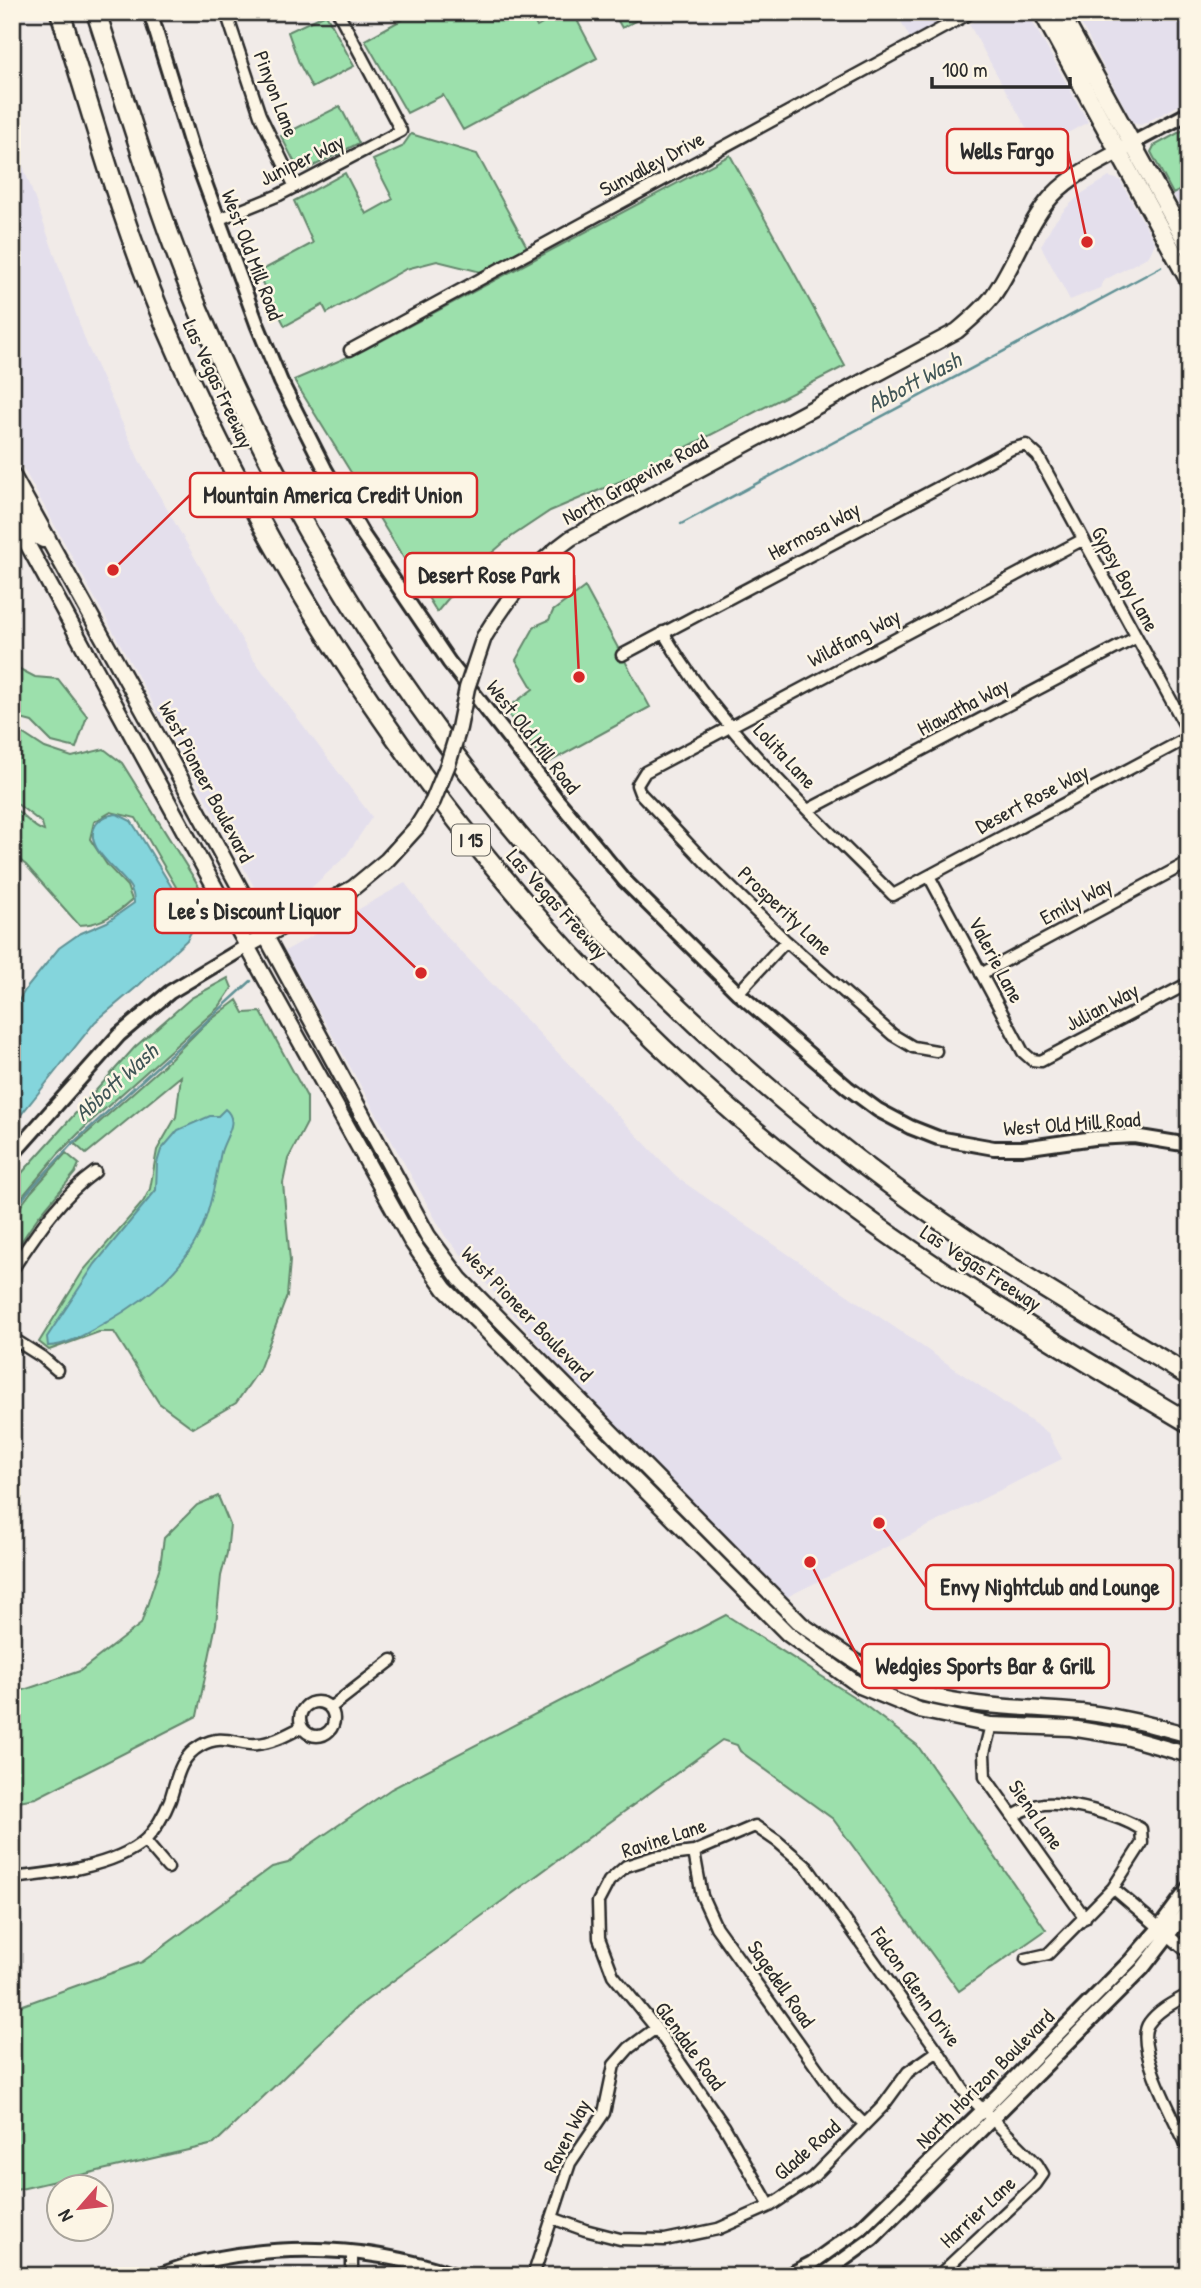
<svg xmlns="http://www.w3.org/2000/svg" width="1201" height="2288" font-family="'Patrick Hand',sans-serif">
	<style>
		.built { fill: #e4dfec }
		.green { fill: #9ce0ac; stroke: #64866c; stroke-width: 2 }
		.water { fill: #84d5dc; stroke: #609195; stroke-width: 2 }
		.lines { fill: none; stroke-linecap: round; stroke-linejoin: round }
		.stream { stroke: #609195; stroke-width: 2.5 }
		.minor-casing { stroke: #2b2b2b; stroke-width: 15 }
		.tertiary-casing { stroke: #2b2b2b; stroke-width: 18 }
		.secondary-casing { stroke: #2b2b2b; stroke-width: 19 }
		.primary-casing { stroke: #2b2b2b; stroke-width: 21 }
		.motorway-casing { stroke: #2b2b2b; stroke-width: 23 }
		.minor { stroke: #fcf5e5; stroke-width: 10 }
		.tertiary { stroke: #fcf5e5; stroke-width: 12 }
		.secondary { stroke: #fcf5e5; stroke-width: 14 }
		.primary { stroke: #fcf5e5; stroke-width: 16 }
		.motorway { stroke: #fcf5e5; stroke-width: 18 }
		.secondary-bridge-casing { stroke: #2b2b2b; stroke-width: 19; stroke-linecap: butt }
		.secondary-bridge { stroke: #fcf5e5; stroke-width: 14 }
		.labels { text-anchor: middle; stroke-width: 5; stroke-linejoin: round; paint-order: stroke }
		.shield { fill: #fcf5e5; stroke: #6a6863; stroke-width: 2 }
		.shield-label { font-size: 19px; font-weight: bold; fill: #2b2b2b }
		.street-label { font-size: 21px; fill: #2b2b2b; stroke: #fcf5e5 }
		.water-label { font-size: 23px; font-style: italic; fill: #415657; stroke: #fcf5e5 }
		.leader { fill: none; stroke: #d62828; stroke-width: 2.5 }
		.callout-dot { fill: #d62828; stroke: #fcf5e5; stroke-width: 2.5 }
		.callout { fill: #fcf5e5; stroke: #d62828; stroke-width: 2.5 }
		.callout-label { font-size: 23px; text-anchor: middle; font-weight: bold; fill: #2b2b2b }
	</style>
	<rect width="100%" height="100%" fill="#f1ebe8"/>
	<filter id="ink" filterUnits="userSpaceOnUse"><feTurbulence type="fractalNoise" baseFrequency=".0143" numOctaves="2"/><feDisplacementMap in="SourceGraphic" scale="14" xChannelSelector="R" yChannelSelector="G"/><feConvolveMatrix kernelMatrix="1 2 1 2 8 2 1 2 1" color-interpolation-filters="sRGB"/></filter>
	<g filter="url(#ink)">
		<path class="built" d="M896 12H962L911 40Z
			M996 12H1027L1088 122 1038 149 969 24Z
			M1084 12H1189V100L1141 125 1133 123 1077 16Z
			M12 135 87 345 139 460 251 656 372 817 346 856 311 888 268 912 12 448Z
			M1109 177 1120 180 1155 243 1149 256 1103 281 1100 288 1070 300 1041 246 1052 225 1066 208 1081 194Z
			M1189 186V224L1173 194Z
			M405 883 445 935 679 1179 1048 1433 1062 1459 787 1597 567 1376 445 1236 285 951Z"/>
		<path class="green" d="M399 12H467L469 16 477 12H529L537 27 564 12H596L578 22 597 58 463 130 443 95 407 113 365 40 403 19Z
			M613 12H652L622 28Z
			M326 14 354 66 312 88 299 63 288 32Z
			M340 106 359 143 304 171 298 169 281 136Z
			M1189 127V186L1173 194 1151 152 1154 146Z
			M411 134 477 154 527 247 481 272 437 261 406 269 327 313 323 305 285 326 257 273 313 243 294 201 345 173 366 214 393 199 373 160 402 147Z
			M730 155 845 366 621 481 550 511 508 539 472 570 437 612 294 380 364 350Z
			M585 587 650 707 546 764 505 710 533 689 516 660 535 626 549 620 553 611Z
			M12 665 35 677 58 679 87 716 76 748 52 742 32 722 21 719 22 733 45 748 72 757 104 749 122 763 220 920 204 929 190 911 136 818 111 812 94 822 90 839 107 865 127 886 132 900C117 914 100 925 79 925L26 865 12 854V807C24 814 31 827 44 831L42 823 12 800Z
			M228 978 232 988 219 1007 88 1124 58 1154 12 1209V1184L135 1047 191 998Z
			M237 1000 244 1013 261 1012 307 1097V1123L288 1159 283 1183 290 1261 287 1296 259 1370 236 1403 193 1428 159 1403 114 1332H99L49 1350 39 1342 83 1271 143 1202 150 1189 157 1150 176 1117 181 1076 86 1154 75 1144 164 1065 204 1025Z
			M66 1153 79 1164 75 1173 38 1217 12 1255V1218L31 1192Z
			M218 1496 230 1525 227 1553 221 1576 216 1624 197 1716 36 1798 12 1802V1694L80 1671 141 1624 160 1566 164 1538 197 1505Z
			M726 1615 854 1697 917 1745 1046 1930 959 1991 833 1819 740 1751 737 1745 722 1740 356 2008 214 2144 12 2191V2009L142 1962 272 1867 288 1863 308 1846 391 1789Z"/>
		<path class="water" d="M117 814 131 821 137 830 191 919 193 928 187 940 139 985 95 1022 12 1126V1012L25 990 59 948 79 934 107 922 134 903C134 897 133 892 130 887 119 870 80 846 97 823 103 816 109 815 117 814Z
			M225 1109C240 1121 225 1137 221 1152 216 1175 213 1198 205 1220 189 1267 148 1298 107 1322 90 1331 68 1346 48 1346L47 1337 95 1264 156 1190 157 1163 161 1150 178 1130 210 1116H218Z"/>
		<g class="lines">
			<path class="stream" d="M681 524 1161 267
				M12 1215 27 1193 71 1145 251 981"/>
			<g class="minor-casing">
				<path id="minor" d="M226 12 260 115 295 187
					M217 220 279 195 401 131 338 12
					M350 350 972 12
					M663 632C719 730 813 815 893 895L1189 737
					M622 655 1011 449 1026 445 1038 456 1189 733
					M808 810 1135 638
					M929 876 1023 1052 1032 1060 1041 1061 1189 983
					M981 974 1189 862
					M738 993 786 941
					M936 1051 913 1047 893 1035 786 941 708 865 640 793 637 785 645 772 1082 540
					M12 1270C36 1234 60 1197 95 1172
					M12 1338 42 1357 57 1370
					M300 1719a17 17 0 1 1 34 0a17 17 0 1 1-34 0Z
					M330 1708 392 1660
					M991 1725 984 1753 985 1777 1085 1918
					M1013 1816C1022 1811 1033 1805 1044 1804 1070 1802 1119 1815 1141 1829L1142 1843 1113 1888 1048 1954 1026 1959
					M145 1841 168 1868
					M694 1852 702 1896 716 1927 839 2099 864 2124
					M12 1878C50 1874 115 1867 145 1840 155 1831 165 1813 170 1800 177 1779 179 1758 200 1746 223 1732 238 1746 257 1744 273 1743 288 1734 302 1727
					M1113 1888 1189 1953
					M1189 1994C1175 2002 1159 2009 1149 2023 1132 2045 1178 2126 1189 2150
					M770 2206 724 2126 656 2028 613 1975 599 1938 598 1902 609 1881 626 1866 654 1857 694 1852 755 1826 777 1841 807 1867 938 2051 964 2091 1037 2164 1043 2174 1036 2184 938 2276
					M552 2218 585 2230 620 2239 665 2240 718 2229 770 2206 812 2178 883 2106 908 2072 938 2051
					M352 2276V2252
					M533 2276 570 2163 604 2113 614 2065 629 2048 656 2028"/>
			</g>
			<g class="tertiary-casing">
				<path id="tertiary" d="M150 12 192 148 257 324 281 382 325 469 363 535 449 662 555 797 624 880 738 993 848 1088 878 1110 910 1127 938 1138 994 1148H1023L1094 1138 1134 1136 1189 1145
					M1131 144 1189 113
					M12 1155 119 1035 170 992 247 946
					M157 2276C173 2270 191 2263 208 2260 292 2243 376 2247 457 2276
					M787 2276 812 2263 861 2228 982 2111 1131 1960 1159 1928 1189 1887
					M821 2276 872 2239 1142 1969 1189 1908"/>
			</g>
			<g class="secondary-casing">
				<path id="secondary" d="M12 474 163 746 428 1236 460 1279 801 1624C839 1650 877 1680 921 1693 971 1707 1018 1707 1069 1711 1110 1714 1149 1724 1189 1735
					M12 498 36 536 43 540 48 538
					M12 516 247 946 411 1241 445 1289 788 1634 860 1686 919 1710 991 1725 1071 1728 1126 1737 1189 1755
					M484 637C508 598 533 565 571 538L957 331C970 320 982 310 992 297 1014 267 1024 231 1047 202 1067 176 1099 163 1127 147
					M247 946 353 888 387 860 417 827"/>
			</g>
			<g class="primary-casing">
				<path id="primary" d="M1042 12 1189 281
					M1060 12 1189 247"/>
			</g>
			<g class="motorway-casing">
				<path id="motorway" d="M60 12C93 116 121 222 164 322 316 679 558 995 873 1223 974 1296 1082 1359 1189 1423
					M96 12C129 112 158 214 199 311 348 662 585 960 892 1186 986 1256 1089 1315 1189 1376"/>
			</g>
			<use href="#minor" class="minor"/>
			<use href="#tertiary" class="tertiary"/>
			<use href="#secondary" class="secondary"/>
			<use href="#primary" class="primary"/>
			<use href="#motorway" class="motorway"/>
			<g class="secondary-bridge-casing">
				<path id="secondary-bridge" d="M417 827 433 801 448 764 459 728 467 688 484 637"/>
			</g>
			<use href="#secondary-bridge" class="secondary-bridge"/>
		</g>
	</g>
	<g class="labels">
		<rect class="shield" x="452" y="824.5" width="38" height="31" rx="5"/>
		<g class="shield-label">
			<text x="471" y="847">I 15</text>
		</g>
		<g class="street-label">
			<text transform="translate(276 94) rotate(69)" y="7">Pinyon Lane</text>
			<text transform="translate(302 160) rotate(-26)" y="7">Juniper Way</text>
			<text transform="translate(652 164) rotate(-28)" y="7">Sunvalley Drive</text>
			<text transform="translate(252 255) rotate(69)" y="7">West Old Mill Road</text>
			<text transform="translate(218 384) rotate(65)" y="7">Las Vegas Freeway</text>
			<text transform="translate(635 480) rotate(-29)" y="7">North Grapevine Road</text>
			<text transform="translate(814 531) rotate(-28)" y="7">Hermosa Way</text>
			<text transform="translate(1125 579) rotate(61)" y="7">Gypsy Boy Lane</text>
			<text transform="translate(854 638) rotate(-28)" y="7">Wildfang Way</text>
			<text transform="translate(963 707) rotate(-28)" y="7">Hiawatha Way</text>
			<text transform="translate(533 737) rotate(52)" y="7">West Old Mill Road</text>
			<text transform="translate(785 756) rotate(47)" y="7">Lolita Lane</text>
			<text transform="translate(206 782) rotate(62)" y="7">West Pioneer Boulevard</text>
			<text transform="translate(1032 799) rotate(-28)" y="7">Desert Rose Way</text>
			<text transform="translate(1076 901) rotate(-28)" y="7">Emily Way</text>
			<text transform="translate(557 904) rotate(48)" y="7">Las Vegas Freeway</text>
			<text transform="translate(785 911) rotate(43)" y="7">Prosperity Lane</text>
			<text transform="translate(996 960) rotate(62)" y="7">Valerie Lane</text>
			<text transform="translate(1102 1007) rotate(-28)" y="7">Julian Way</text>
			<text transform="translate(1072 1124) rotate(-4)" y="7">West Old Mill Road</text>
			<text transform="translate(981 1268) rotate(33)" y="7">Las Vegas Freeway</text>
			<text transform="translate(527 1314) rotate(46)" y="7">West Pioneer Boulevard</text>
			<text transform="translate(1036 1815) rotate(55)" y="7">Siena Lane</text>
			<text transform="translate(664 1838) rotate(-18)" y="7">Ravine Lane</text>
			<text transform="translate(781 1984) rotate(55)" y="7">Sagedell Road</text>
			<text transform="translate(916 1987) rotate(55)" y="7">Falcon Glenn Drive</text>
			<text transform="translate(690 2046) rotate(54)" y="7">Glendale Road</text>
			<text transform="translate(985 2079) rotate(-45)" y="7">North Horizon Boulevard</text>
			<text transform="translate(567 2136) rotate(-63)" y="7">Raven Way</text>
			<text transform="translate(807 2150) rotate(-41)" y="7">Glade Road</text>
			<text transform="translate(978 2212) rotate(-43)" y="7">Harrier Lane</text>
		</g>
		<g class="water-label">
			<text transform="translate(914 382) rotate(-28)" y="8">Abbott Wash</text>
			<text transform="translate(116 1082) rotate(-42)" y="8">Abbott Wash</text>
		</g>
	</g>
	<path class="leader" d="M1087 242L1068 151M113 570L190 495M579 677L574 575M421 973L356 911M879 1523L926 1587M810 1562L862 1666"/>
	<g class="callout-dot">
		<circle cx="1087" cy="242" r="7"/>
		<circle cx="113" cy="570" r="7"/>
		<circle cx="579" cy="677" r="7"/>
		<circle cx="421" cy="973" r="7"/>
		<circle cx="879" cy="1523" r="7"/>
		<circle cx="810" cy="1562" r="7"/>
	</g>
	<g class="callout">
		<rect x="947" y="129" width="121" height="44" rx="7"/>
		<rect x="190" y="473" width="287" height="44" rx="7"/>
		<rect x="405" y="553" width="169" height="44" rx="7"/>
		<rect x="155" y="889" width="201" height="44" rx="7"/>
		<rect x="926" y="1565" width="247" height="44" rx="7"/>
		<rect x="862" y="1644" width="247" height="44" rx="7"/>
	</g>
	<g class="callout-label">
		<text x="1007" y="159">Wells Fargo</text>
		<text x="333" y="503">Mountain America Credit Union</text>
		<text x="489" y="583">Desert Rose Park</text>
		<text x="255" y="919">Lee's Discount Liquor</text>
		<text x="1050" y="1595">Envy Nightclub and Lounge</text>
		<text x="985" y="1674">Wedgies Sports Bar &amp; Grill</text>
	</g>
	<rect width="1201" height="2288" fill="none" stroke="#fcf5e5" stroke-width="42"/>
	<rect x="21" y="21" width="1159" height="2246" fill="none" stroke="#2b2b2b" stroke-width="2.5" filter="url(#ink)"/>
	<g transform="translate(80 2208) rotate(242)"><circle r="33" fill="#fcf5e5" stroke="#a8a49b" stroke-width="2"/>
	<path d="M0-5L12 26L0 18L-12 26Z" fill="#d1495b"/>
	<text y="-10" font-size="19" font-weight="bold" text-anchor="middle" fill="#2b2b2b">N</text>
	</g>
	<path d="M932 77v10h138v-10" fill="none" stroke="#2b2b2b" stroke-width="3.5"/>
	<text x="942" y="77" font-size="21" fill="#2b2b2b" stroke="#fcf5e5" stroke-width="5" paint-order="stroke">100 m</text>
</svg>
